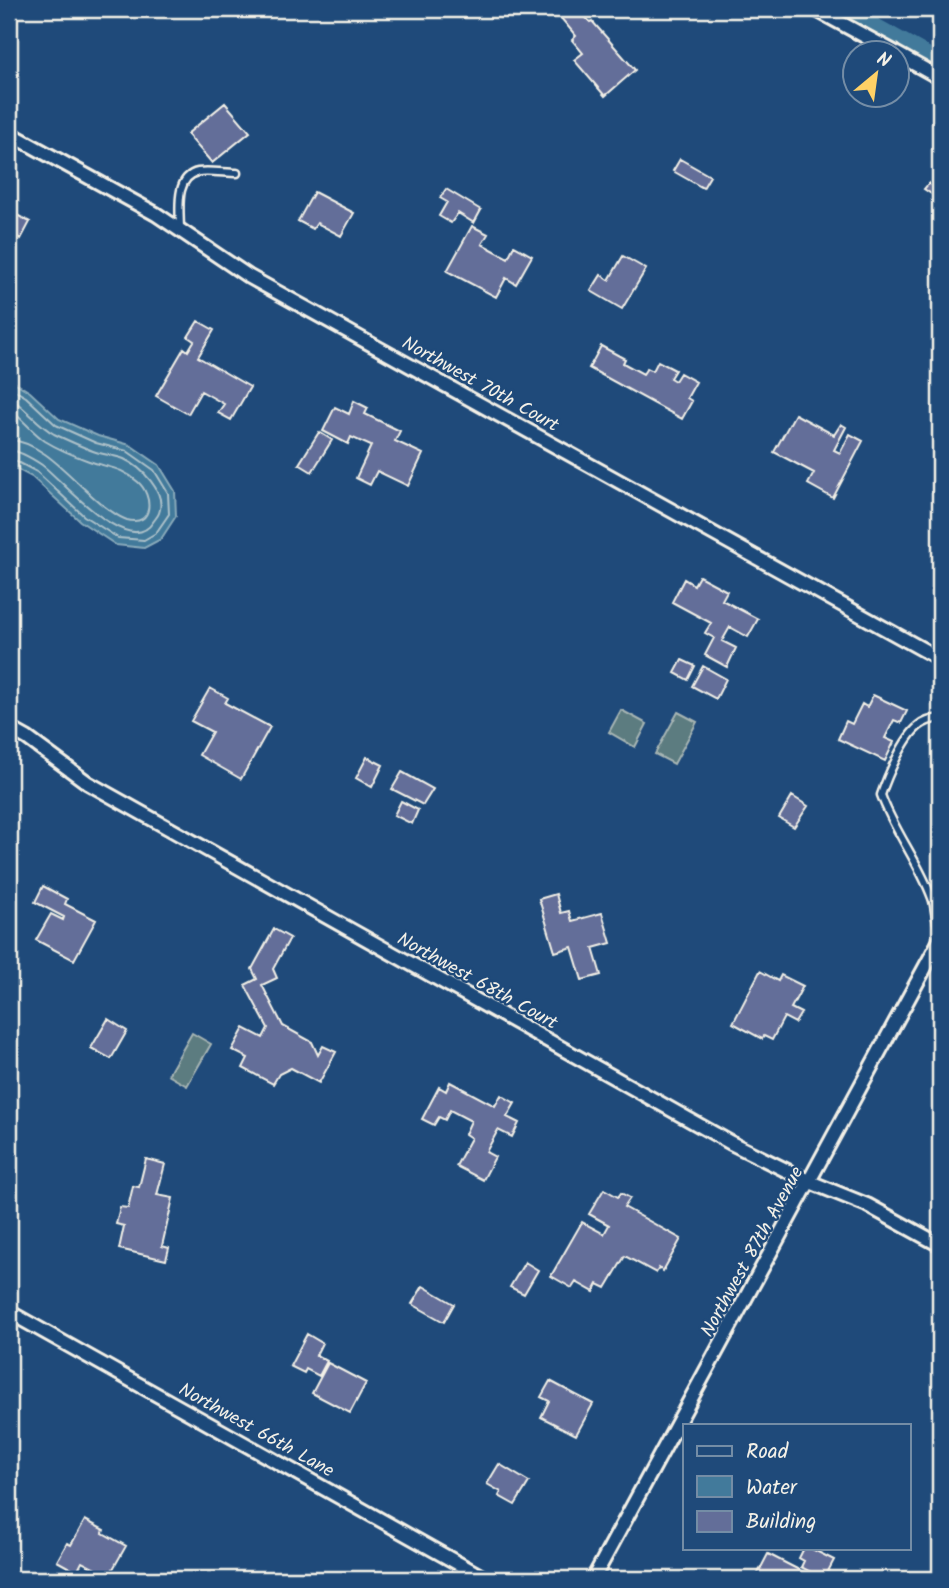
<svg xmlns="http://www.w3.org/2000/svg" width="949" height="1588" font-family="Kalam,sans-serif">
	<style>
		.green { fill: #5b7b80; stroke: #a8b6b4; stroke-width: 2 }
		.water { fill: #427a9b; stroke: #89aaba; stroke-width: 2 }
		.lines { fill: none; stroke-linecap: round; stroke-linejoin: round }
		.shore { stroke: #adc1c9; stroke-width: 2 }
		.canal { stroke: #427a9b; stroke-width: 14 }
		.building { fill: #636e99; stroke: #f4f1e8; stroke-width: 2 }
		.service-casing { stroke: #f4f1e8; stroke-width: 11 }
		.minor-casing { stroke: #f4f1e8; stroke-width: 18 }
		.service { stroke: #1f4a7a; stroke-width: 6 }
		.minor { stroke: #1f4a7a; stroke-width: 12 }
		.labels { text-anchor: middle; stroke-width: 5; stroke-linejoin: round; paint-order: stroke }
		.street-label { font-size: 19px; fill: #f4f1e8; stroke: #1f4a7a }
	</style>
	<rect width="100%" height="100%" fill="#1f4a7a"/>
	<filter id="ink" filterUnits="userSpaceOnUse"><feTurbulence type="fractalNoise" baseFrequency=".0143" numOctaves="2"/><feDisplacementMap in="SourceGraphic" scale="14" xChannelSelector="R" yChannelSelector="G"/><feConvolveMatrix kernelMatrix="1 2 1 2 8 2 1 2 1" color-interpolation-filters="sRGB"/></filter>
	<g filter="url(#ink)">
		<path class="green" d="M621 710 647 724 635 747 609 732Z
			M678 712 697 722 674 764 655 754Z
			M192 1033 211 1044 187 1086 168 1075Z"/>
		<path class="water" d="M9 379 30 392 59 419 98 436 130 445 159 465 175 491 176 516 161 539 144 548 116 545 80 521 32 477 9 465Z"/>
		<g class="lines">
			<path class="shore" d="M9 387 26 397 56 425 96 443 127 451 154 470 168 493 169 514 156 533 144 540 118 538 84 516 37 472 14 460 9 459
				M9 397C25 407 38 425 54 434 67 440 80 446 93 451 103 455 114 455 124 459 141 467 167 492 159 513 158 516 155 519 153 522 129 560 62 480 42 465 33 459 20 451 9 450
				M9 409C22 418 32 432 45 441 58 449 75 456 89 461 109 468 121 467 138 482 153 495 154 527 127 520 120 518 114 513 108 509 79 489 46 441 9 440"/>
			<path class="canal" d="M847 9 940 61"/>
		</g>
		<path class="building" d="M570 9H578L590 22 592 21 635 70 605 96 574 60 583 53 572 40 576 36 560 17Z
			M225 103 250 132 212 163 187 134Z
			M680 159 710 176 703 188 673 171Z
			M929 183 940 193 939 199 924 189Z
			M446 189 481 210 474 223 458 213 451 223 439 216 447 202 440 198Z
			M314 192 354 213 341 236 317 223 313 229 298 221Z
			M11 212 30 222 21 239 11 234 9 239V216Z
			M472 226 488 234 482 244 508 258 514 246 532 256 516 284 506 278 496 297 447 271Z
			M623 256 646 269 622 309 591 291 601 275 609 280Z
			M198 321 214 330 198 357 250 387 231 420 218 413 224 404 201 391 188 414 156 396 184 348 188 351 194 341 188 337Z
			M601 346 625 359 623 363 643 374 647 368 653 371 658 361 675 370 670 378 675 381 680 373 696 382 687 398 692 401 682 419 589 368Z
			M354 401 368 408 365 414 400 431 395 441 423 454 408 486 377 471 370 485 356 478 371 446 351 437 348 444 323 431 335 407 349 414Z
			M795 414 834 435 841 424 846 427 834 450 840 453 850 434 863 441 833 498 808 484 814 473 774 452Z
			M319 432 332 440 312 472 299 464Z
			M699 576 727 591 722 600 758 619 748 637 730 627 722 641 736 648 727 667 705 655 714 638 705 633 711 623 672 602 684 579 694 585Z
			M682 660 695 666 688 680 675 673Z
			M703 666 726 679 716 699 692 686Z
			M210 688 228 698 225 703 270 727 241 779 199 755 212 732 191 721Z
			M873 695 907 711 901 723 894 720 885 738 894 742 885 761 838 739 846 721 852 724 862 704 867 707Z
			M367 757 383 765 372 787 356 778Z
			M402 772 433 789 423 805 392 789Z
			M792 796 808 806 794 827 779 818Z
			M401 801 418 810 412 824 394 815Z
			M43 886 67 899 65 904 96 920 74 960 36 940 51 914 63 920 64 917 35 902Z
			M556 894 561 913 569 911 572 921 602 913 611 943 593 948 601 975 582 980 572 947 555 952 539 899Z
			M274 929 290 938 273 969 277 978 262 985 283 1026 312 1042 318 1055 323 1046 336 1052 319 1083 291 1068 279 1074 273 1084 243 1068 248 1058 232 1050 244 1028 263 1038 268 1028 245 985 257 979 252 969Z
			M760 971 778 981 781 975 803 986 791 1008 801 1013 795 1023 784 1017 772 1040 764 1036 762 1039 733 1023Z
			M108 1019 127 1031 111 1059 91 1048Z
			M450 1082 495 1106 501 1095 515 1103 507 1117 519 1123 512 1137 498 1130 486 1152 495 1157 483 1180 456 1166 471 1138 465 1134 471 1121 450 1110 445 1120 439 1117 434 1125 422 1119 439 1087 446 1091Z
			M146 1159 165 1164 157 1195 173 1198 162 1246 169 1248 166 1260 119 1249 124 1226 116 1224 120 1207 128 1208 133 1186 139 1187Z
			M604 1189 618 1197 621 1193 630 1198 624 1207 681 1239 663 1271 659 1268 656 1273 625 1256 606 1288 598 1284 594 1292 576 1282 572 1288 551 1276 582 1222 604 1234 609 1225 589 1214Z
			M525 1262 538 1270 524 1294 510 1287Z
			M423 1286 454 1304 444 1322 412 1304Z
			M307 1334 322 1343 316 1355 327 1361 319 1376 306 1369 304 1373 290 1366Z
			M328 1363 366 1383 350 1413 312 1393Z
			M550 1381 593 1404 576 1435 541 1417 549 1401 541 1397Z
			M499 1464 529 1482 515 1505 499 1496 501 1492 487 1484Z
			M85 1520 104 1530 103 1533 126 1546 109 1576 82 1562 77 1572 57 1561 67 1543 71 1545Z
			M804 1548H810L834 1560 824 1579 801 1567 804 1561 799 1558Z
			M768 1554 803 1572 799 1579H755Z"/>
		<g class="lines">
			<g class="service-casing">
				<path id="service" d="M180 230C180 211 174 177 198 172 208 170 226 173 237 173
					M940 718C933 719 925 721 919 726 904 737 887 777 881 795 894 831 919 862 932 898 936 908 934 920 940 929"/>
			</g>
			<g class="minor-casing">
				<path id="minor" d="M815 9 894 52
					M897 54 940 78
					M9 133 156 214 248 276 940 659
					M9 728 27 738 88 783 731 1143 810 1182 867 1205 940 1245
					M9 1312 486 1579
					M593 1579 940 940"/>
			</g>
			<use href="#service" class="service"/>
			<use href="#minor" class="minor"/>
		</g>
	</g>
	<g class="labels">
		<g class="street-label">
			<text transform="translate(481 383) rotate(29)" y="7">Northwest 70th Court</text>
			<text transform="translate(478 980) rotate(29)" y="7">Northwest 68th Court</text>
			<text transform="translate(751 1251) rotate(-61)" y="7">Northwest 87th Avenue</text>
			<text transform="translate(257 1429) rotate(29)" y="7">Northwest 66th Lane</text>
		</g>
	</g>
	<rect width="949" height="1588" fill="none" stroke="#1f4a7a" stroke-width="35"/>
	<rect x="18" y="18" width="914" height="1553" fill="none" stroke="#f4f1e8" stroke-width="2.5" filter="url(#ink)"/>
	<rect x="683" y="1424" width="228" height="126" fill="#1f4a7a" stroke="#748da6" stroke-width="2"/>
	<rect x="697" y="1446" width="35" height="10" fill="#1f4a7a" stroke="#748da6" stroke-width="2"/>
	<text x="746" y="1458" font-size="21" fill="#f4f1e8">Road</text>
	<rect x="697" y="1476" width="35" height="21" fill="#427a9b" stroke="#748da6" stroke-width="2"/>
	<text x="746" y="1494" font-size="21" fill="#f4f1e8">Water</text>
	<rect x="697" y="1511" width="35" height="21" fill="#636e99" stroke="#748da6" stroke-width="2"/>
	<text x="746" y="1528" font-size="21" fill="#f4f1e8">Building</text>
	<g transform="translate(876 74) rotate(29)"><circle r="33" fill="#1f4a7a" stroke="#748da6" stroke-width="2"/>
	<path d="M0-5L12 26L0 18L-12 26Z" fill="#ffd166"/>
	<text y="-10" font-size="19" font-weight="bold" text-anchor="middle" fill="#f4f1e8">N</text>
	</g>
</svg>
